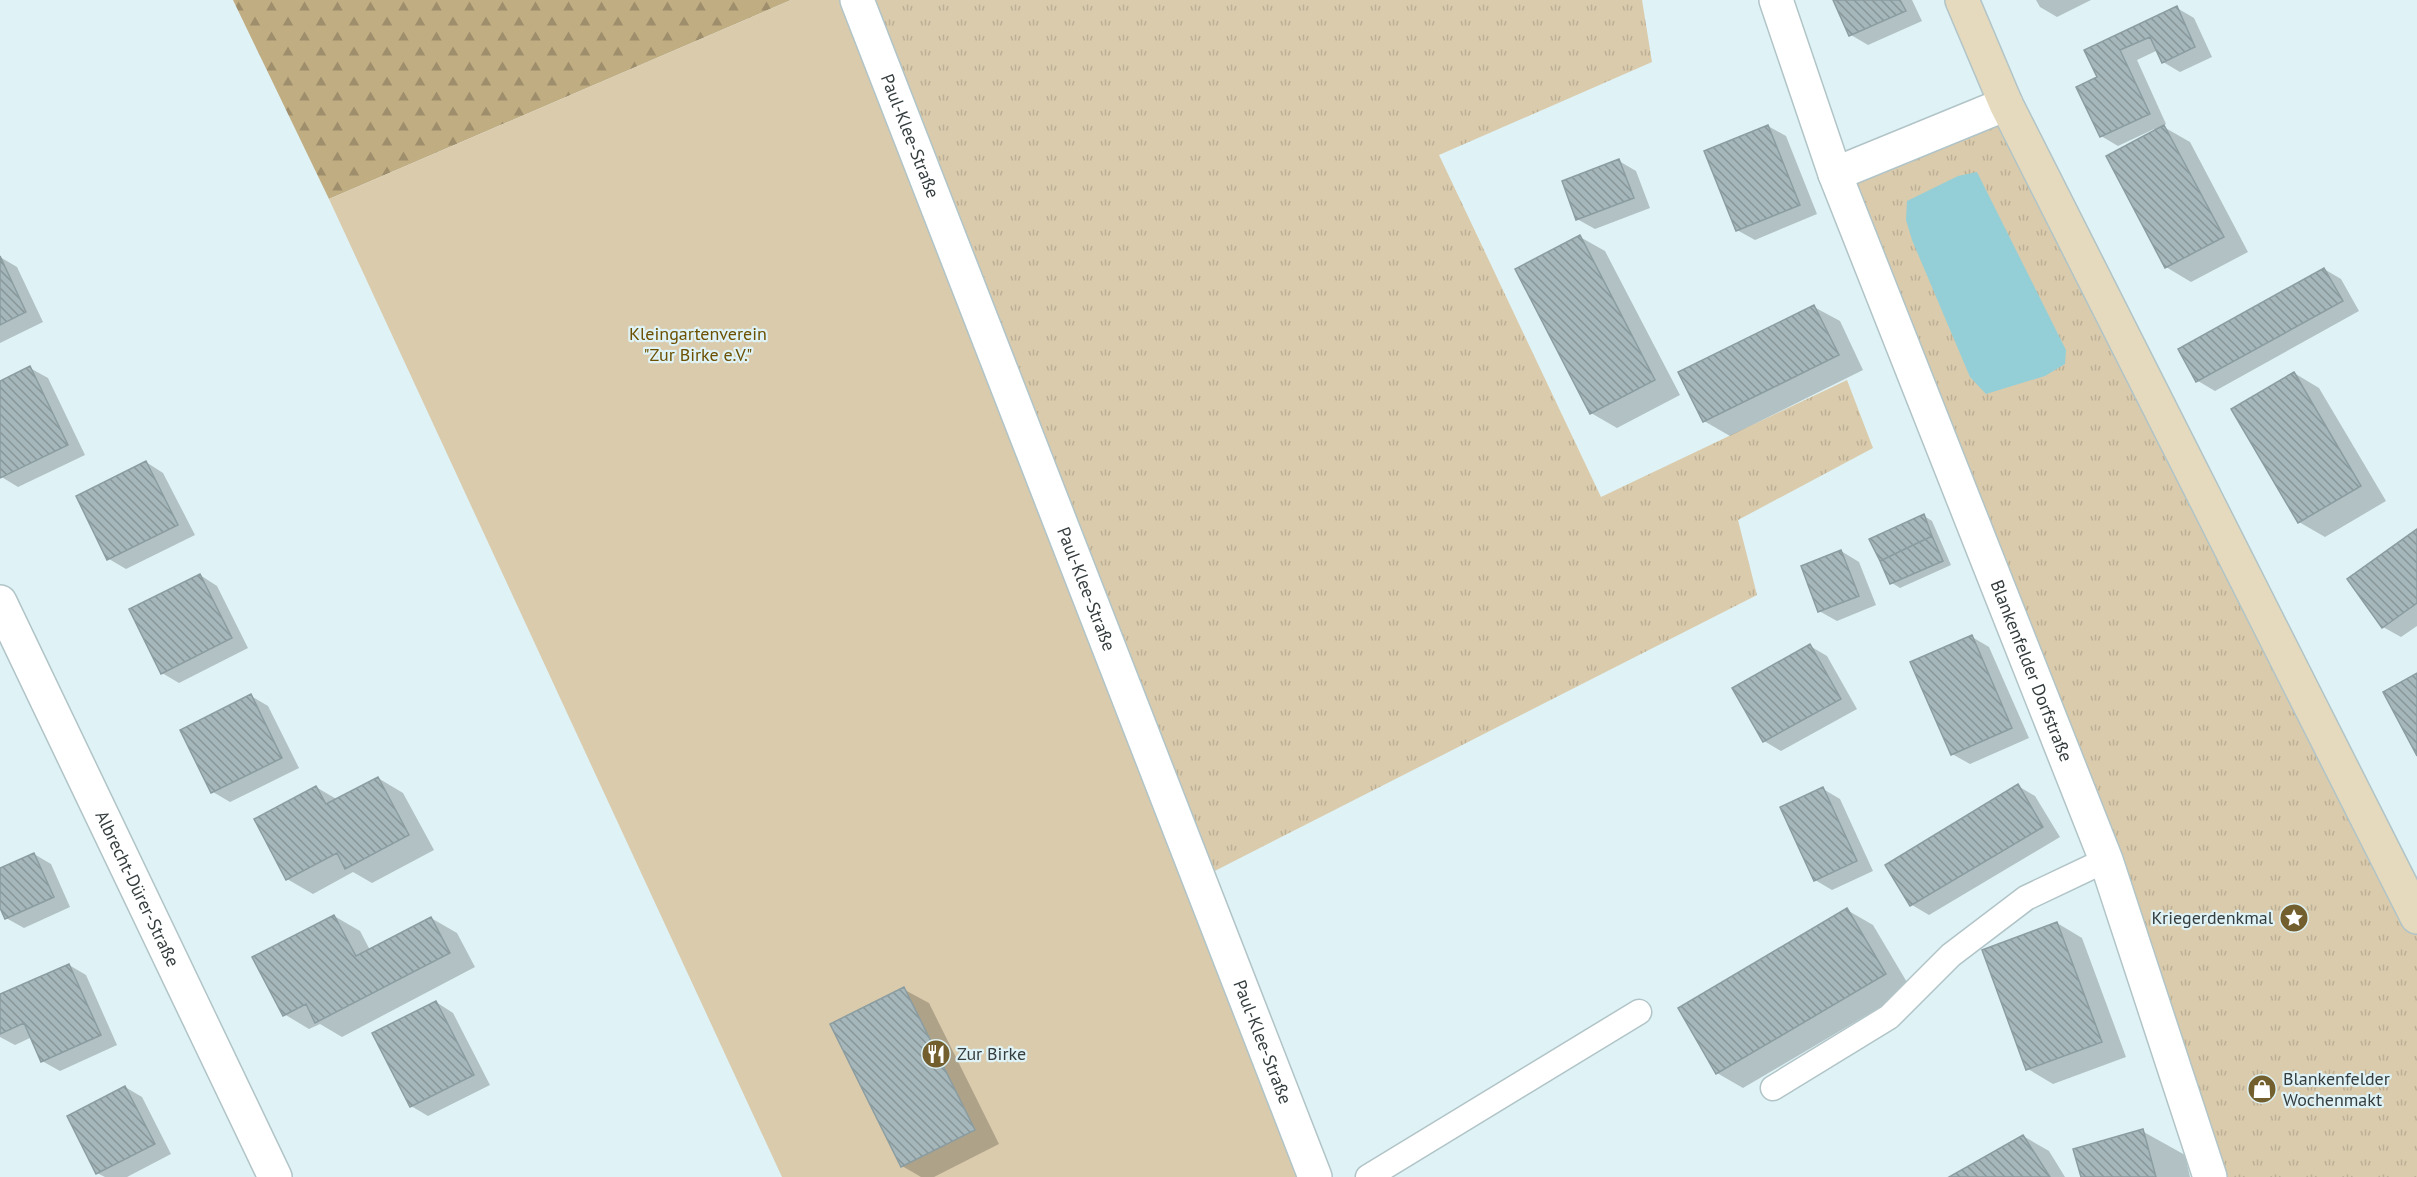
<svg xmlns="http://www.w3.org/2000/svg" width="2417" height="1177" font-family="'PT Sans',sans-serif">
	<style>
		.grass { fill: url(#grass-tufts) }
		.forest { fill: url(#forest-firs) }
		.garden { fill: #dacbac }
		.water { fill: #94cfd8 }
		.shadow { fill: #0003 }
		.building { fill: url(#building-back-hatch); stroke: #8b9da0; stroke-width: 1.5 }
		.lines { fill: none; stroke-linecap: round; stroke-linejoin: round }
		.lane-casing { stroke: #b1c4c7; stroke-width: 27 }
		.street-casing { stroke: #b1c4c7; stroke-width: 36 }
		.secondary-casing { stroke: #b1c4c7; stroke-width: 36 }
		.lane { stroke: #fff; stroke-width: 24 }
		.street { stroke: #fff; stroke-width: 33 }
		.secondary { stroke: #e5dabd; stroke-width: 33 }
		.labels { text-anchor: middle; stroke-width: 4.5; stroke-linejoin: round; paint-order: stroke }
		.street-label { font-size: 18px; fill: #353d3e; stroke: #dff2f5 }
		.park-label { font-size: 18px; fill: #6c5000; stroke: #dff2f5 }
		.poi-label { font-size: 18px; fill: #353d3e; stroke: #dff2f5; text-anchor: start }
	</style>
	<defs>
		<pattern id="grass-tufts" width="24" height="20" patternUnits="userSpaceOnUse" patternTransform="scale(1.5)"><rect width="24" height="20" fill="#dacbac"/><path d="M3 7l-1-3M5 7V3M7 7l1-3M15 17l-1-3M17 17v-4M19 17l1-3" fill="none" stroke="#bcaf95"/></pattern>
		<pattern id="forest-firs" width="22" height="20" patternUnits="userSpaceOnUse" patternTransform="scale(1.5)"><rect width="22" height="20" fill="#c1ad82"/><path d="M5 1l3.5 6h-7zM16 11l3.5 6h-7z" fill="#9e8e6c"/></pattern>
		<pattern id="building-back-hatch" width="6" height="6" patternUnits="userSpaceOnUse" patternTransform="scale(1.5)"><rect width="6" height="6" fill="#a5b7ba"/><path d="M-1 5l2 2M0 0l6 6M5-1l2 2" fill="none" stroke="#879699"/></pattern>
	</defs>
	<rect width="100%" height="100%" fill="#dff2f5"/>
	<path class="grass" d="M857 0H1642L1652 62 1439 155 1601 497 1847 380 1873 448 1738 520 1757 595 1199 879Z
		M2006 104 2417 917V1177H2226L2106 860 1835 174Z"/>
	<path class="forest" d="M233 0H791L329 199Z"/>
	<path class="garden" d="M791 0H857L1315 1177H782L329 199Z"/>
	<path class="water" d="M1977 172 2066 350 2065 364 2045 376 1986 394 1970 377 1912 240 1906 220 1907 201 1958 176Z"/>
	<path class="shadow" d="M1834 0H1912L1922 21 1868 45 1851 35Z
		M2036 0H2091L2057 17 2040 7Z
		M2177 8 2194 18 2212 57 2180 72 2163 62 2158 50 2137 60 2166 124 2162 126 2190 142 2248 252 2191 282 2166 267 2156 132 2154 129 2118 146 2101 136 2099 78 2086 50Z
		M1768 126 1786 136 1817 214 1755 240 1737 230Z
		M1619 161 1636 171 1650 208 1595 229 1577 219Z
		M1580 237 1605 251 1680 395 1617 428 1591 413Z
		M0 257 17 267 43 322 0 343Z
		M2324 269 2341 279 2359 311 2215 391 2198 381 2180 349Z
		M1814 307 1840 321 1863 370 1730 436 1704 421Z
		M30 368 48 378 85 455 18 487 0 476V382Z
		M2294 373 2319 388 2386 501 2325 537 2299 522 2233 410Z
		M146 462 163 473 195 535 126 569 109 559 78 496Z
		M1924 516 1932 521 1951 565 1900 588 1892 583Z
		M2417 531V626L2401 637 2383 627 2349 580Z
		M1841 551 1859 562 1876 605 1837 621 1819 611Z
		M200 575 217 586 248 648 179 683 162 673Z
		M1972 637 1989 647 2029 738 1970 764 1952 754Z
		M1810 646 1827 656 1857 709 1781 751 1764 741Z
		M251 696 268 706 299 768 230 802 213 792Z
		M378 778 403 793 434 850 372 883 353 872 313 894 287 879 316 787 338 800Z
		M2018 786 2035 796 2060 837 1929 915 1912 905 1887 865Z
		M1823 789 1840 799 1873 871 1832 890 1815 880Z
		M34 854 51 864 70 907 24 928 6 918 0 904V869Z
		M1847 910 1873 925 1911 989 1743 1088 1717 1073Z
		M334 916 360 931 370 950 431 918 457 933 475 967 342 1037 320 1024 309 1029 284 1014Z
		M2057 923 2082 938 2126 1057 2053 1084 2028 1069Z
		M69 965 86 975 117 1045 60 1071 42 1061 32 1037 15 1045 0 1037V996Z
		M903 989 929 1003 999 1144 934 1177H921L902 1166Z
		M436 1002 453 1013 490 1085 428 1116 411 1106Z
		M125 1087 142 1097 171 1154 127 1177H105L97 1173Z
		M2142 1131 2185 1155 2190 1177H2082Z
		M2023 1136 2049 1151 2065 1177H1952Z"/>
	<path class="building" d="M1833 0H1900L1906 11 1849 36Z
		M2177 6 2195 47 2162 63 2150 37 2120 50 2150 114 2100 137 2076 87 2097 77 2084 50Z
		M1768 125 1800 205 1736 231 1704 151Z
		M2164 125 2224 237 2165 268 2106 156Z
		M1619 159 1634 198 1576 220 1562 181Z
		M1580 235 1655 380 1590 414 1515 269Z
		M0 256 26 312 0 325Z
		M2324 268 2343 301 2196 382 2178 349Z
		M1814 305 1839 355 1703 422 1678 372Z
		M30 366 68 445 0 478V381Z
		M2294 372 2361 486 2298 523 2231 409Z
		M146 461 178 525 107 560 76 496Z
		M1924 514 1932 536 1880 561 1869 539Z
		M2417 529V603L2382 628 2347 579Z
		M1932 536 1943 561 1890 584 1880 561Z
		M1841 550 1859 596 1818 612 1801 566Z
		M200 574 232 638 161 674 129 609Z
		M1972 635 2012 728 1951 755 1910 662Z
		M1810 644 1841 699 1763 742 1732 688Z
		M2417 673V756L2383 692Z
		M251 694 282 758 211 793 180 730Z
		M378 777 409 835 345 869 337 853 286 880 254 819 316 786 326 804Z
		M2018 784 2043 827 1910 906 1885 865Z
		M1823 787 1857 861 1814 881 1780 807Z
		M34 853 54 897 5 919 0 908V868Z
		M1847 908 1886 974 1716 1074 1678 1008Z
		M334 915 356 956 431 917 450 953 315 1023 306 1004 283 1016 252 957Z
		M2057 922 2102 1042 2026 1070 1982 950Z
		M69 964 101 1035 41 1062 24 1023 0 1034V994Z
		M904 987 975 1130 901 1167 830 1024Z
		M436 1001 474 1075 410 1107 372 1033Z
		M125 1086 155 1144 96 1174 67 1116Z
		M2143 1129 2156 1177H2081L2073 1149Z
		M2023 1135 2050 1177H1949Z"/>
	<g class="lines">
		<g class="lane-casing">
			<path id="lane" d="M1773 1088 1889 1017 1951 955 2026 898 2106 860
				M1368 1177 1639 1012"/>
		</g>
		<g class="street-casing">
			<g id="street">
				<path id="s1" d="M857 0 1315 1177"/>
				<path id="s2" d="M1776 0 1835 174 2106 860 2210 1177"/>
				<path d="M1835 174 2006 104"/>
				<path id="s3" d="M0 602 275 1177"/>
			</g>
		</g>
		<g class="secondary-casing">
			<path id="secondary" d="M1962 0 2006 104 2417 917"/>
		</g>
		<use href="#lane" class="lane"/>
		<use href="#street" class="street"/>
		<use href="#secondary" class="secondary"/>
	</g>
	<defs>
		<g id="sight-disc" transform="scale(1.5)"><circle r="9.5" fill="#735e2d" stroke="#dff2f5"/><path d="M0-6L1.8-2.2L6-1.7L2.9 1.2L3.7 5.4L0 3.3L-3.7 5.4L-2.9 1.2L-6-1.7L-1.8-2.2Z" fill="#fff"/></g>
		<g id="restaurant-disc" transform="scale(1.5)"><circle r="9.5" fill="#735e2d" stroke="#dff2f5"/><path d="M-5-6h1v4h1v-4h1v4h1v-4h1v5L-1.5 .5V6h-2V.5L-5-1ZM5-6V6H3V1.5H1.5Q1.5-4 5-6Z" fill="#fff"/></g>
		<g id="shop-disc" transform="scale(1.5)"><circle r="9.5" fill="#735e2d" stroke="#dff2f5"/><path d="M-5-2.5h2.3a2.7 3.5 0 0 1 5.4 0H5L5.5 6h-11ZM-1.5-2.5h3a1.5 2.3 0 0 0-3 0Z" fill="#fff"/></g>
	</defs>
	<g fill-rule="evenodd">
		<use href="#sight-disc" x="2294" y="918"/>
		<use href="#restaurant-disc" x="936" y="1054"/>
		<use href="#shop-disc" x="2262" y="1089"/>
	</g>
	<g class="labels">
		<g class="street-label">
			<text dy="6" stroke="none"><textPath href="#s1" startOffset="146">Paul-Klee-Straße</textPath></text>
			<text dy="6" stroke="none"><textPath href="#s1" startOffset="632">Paul-Klee-Straße</textPath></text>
			<text dy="6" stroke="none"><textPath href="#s2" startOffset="718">Blankenfelder Dorfstraße</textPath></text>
			<text dy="6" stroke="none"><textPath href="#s3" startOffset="318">Albrecht-Dürer-Straße</textPath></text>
			<text dy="6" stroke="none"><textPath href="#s1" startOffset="1118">Paul-Klee-Straße</textPath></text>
		</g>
		<g class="park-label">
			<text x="698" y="340">Kleingartenverein<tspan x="698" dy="21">"Zur Birke e.V."</tspan></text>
		</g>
		<g class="poi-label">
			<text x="2273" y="924" text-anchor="end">Kriegerdenkmal</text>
			<text x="957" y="1060">Zur Birke</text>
			<text x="2283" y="1085">Blankenfelder<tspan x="2283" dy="21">Wochenmakt</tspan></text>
		</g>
	</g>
</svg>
